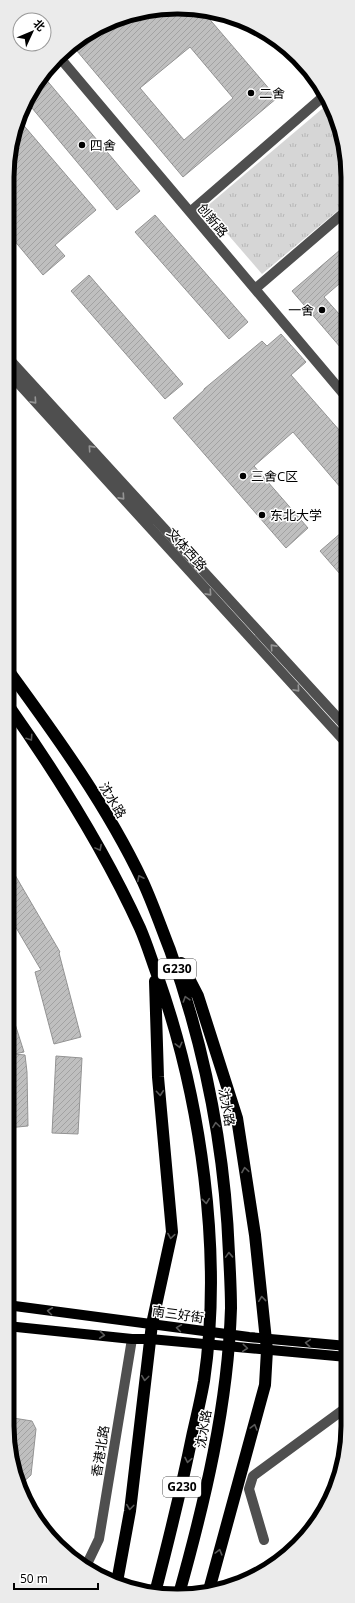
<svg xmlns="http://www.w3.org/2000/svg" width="355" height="1603" font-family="'Open Sans','Noto Sans SC',sans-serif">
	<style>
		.grass { fill: url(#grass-tufts) }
		.building { fill: url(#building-hatch); stroke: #939393; fill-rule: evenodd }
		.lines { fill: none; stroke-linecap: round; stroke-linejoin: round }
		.minor { stroke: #4f4f4f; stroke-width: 10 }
		.major { stroke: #000; stroke-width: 10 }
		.highway { stroke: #000; stroke-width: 12 }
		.oneway { stroke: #959595 }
		.oneway2 { stroke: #595959 }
		.poi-dot { fill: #000; stroke: #fff; stroke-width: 1.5 }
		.labels { text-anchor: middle; stroke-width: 3; stroke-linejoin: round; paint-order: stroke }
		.shield { fill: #fff; stroke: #4c4c4c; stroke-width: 1 }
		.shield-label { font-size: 12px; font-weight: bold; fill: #000 }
		.poi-label { font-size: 13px; fill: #000; stroke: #fff; text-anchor: start }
		.street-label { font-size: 13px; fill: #000; stroke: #fff }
		.rim { fill: none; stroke: #000; stroke-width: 5 }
	</style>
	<defs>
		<pattern id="grass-tufts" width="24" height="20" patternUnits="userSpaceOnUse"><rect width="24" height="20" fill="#d6d6d6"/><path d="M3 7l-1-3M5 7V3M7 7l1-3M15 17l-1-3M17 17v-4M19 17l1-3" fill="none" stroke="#b6b6b6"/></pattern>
		<pattern id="building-hatch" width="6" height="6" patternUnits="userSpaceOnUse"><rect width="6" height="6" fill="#bfbfbf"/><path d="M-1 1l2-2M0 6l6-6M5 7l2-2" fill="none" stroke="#a2a2a2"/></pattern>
	</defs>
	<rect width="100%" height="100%" fill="#fff"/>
	<path class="grass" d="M329 103 331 105 347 155V203L262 274 205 208Z"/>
	<path class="building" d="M200 8 277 98 183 177 72 45 74 42 134 13ZM190 47 233 98 184 140 140 88Z
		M44 77 140 191 117 210 27 102 30 92Z
		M20 121 96 210 55 245 65 256 43 275 8 233V155Z
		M155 215 248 322 229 339 135 232Z
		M347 244V277L324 297 347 323V355L292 291Z
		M89 275 183 384 165 399 71 291Z
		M281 334 306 362 291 375 347 439V495L293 432 254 466 308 528 286 548 173 418 204 390V389L262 341 267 346Z
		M342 532 347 537V582L320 551Z
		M8 863 60 952 59 953 81 1037 54 1044 35 972 41 970 8 914Z
		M9 1005 24 1052 14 1054 25 1055 27 1072 28 1126 7 1128V1006Z
		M56 1056 82 1058 78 1134 52 1133Z
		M7 1417 32 1421 36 1429 31 1475 19 1486 7 1426Z"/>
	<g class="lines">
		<path class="minor" d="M293 54 309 72
			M60 58 347 398
			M190 212 325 95
			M255 289 347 210
			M8 358 347 728
			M8 372 347 744
			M264 1540 249 1489 253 1476 347 1407
			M86 1566 99 1539 132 1339"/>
		<path class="major" d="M7 1305 249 1337 347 1346
			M7 1326 132 1339H150L347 1357"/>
		<path class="highway" d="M8 670C57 737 107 806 143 882 153 904 161 927 170 950 205 1048 225 1150 229 1254 230 1272 231 1290 231 1308 228 1405 205 1501 179 1594
			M8 705C58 776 104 849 140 928 147 944 152 961 158 977 201 1099 223 1253 204 1381 201 1398 197 1415 193 1432 182 1486 169 1539 155 1593
			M181 963 198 996 237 1118 255 1235 267 1350 265 1385 209 1590
			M117 1582 130 1511 152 1324 172 1232 158 1077 155 981"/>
	</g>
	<defs><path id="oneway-chevron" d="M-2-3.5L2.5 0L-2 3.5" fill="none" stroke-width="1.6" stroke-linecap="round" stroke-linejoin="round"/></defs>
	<g class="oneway">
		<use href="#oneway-chevron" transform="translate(34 401) rotate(48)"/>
		<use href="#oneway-chevron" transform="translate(91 448) rotate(-132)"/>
		<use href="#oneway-chevron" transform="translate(122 497) rotate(48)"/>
		<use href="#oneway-chevron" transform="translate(209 593) rotate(48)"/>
		<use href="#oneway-chevron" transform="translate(273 647) rotate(-132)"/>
		<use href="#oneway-chevron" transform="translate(297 689) rotate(48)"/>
	</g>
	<g class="oneway2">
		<use href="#oneway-chevron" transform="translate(30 738) rotate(56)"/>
		<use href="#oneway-chevron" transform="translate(99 848) rotate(62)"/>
		<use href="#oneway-chevron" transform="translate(140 878) rotate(-117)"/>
		<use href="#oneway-chevron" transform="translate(186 999) rotate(-107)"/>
		<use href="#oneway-chevron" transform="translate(179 1045) rotate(76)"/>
		<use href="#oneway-chevron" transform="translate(160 1093) rotate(85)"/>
		<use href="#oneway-chevron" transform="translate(216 1125) rotate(-98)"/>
		<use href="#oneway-chevron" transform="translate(245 1170) rotate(-99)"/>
		<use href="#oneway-chevron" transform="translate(206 1201) rotate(84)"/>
		<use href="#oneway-chevron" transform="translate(171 1236) rotate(99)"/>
		<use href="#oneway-chevron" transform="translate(229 1255) rotate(-92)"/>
		<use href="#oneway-chevron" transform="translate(262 1299) rotate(-96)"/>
		<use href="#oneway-chevron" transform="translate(50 1311) rotate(-173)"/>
		<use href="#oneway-chevron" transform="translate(179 1328) rotate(-172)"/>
		<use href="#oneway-chevron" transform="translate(102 1335) rotate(6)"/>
		<use href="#oneway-chevron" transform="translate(308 1343) rotate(-175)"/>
		<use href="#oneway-chevron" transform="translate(245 1348) rotate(5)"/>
		<use href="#oneway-chevron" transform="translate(145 1378) rotate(97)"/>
		<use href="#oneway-chevron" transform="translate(254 1427) rotate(-75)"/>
		<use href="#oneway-chevron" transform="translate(188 1460) rotate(101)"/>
		<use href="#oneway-chevron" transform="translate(130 1507) rotate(97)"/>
		<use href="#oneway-chevron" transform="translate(219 1552) rotate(-75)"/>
	</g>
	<g class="poi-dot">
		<circle cx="251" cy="93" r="4"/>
		<circle cx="82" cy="145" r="4"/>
		<circle cx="322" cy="310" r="4"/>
		<circle cx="243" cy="476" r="4"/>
		<circle cx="262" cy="515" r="4"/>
	</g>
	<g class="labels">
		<g class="shield">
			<rect x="158" y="959" width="38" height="20" rx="3"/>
			<rect x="163" y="1477" width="38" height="20" rx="3"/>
		</g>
		<g class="shield-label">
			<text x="177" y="973">G230</text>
			<text x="182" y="1491">G230</text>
		</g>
		<g class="poi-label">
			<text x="259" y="98">二舍</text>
			<text x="90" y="150">四舍</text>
			<text x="314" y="315" text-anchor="end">一舍</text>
			<text x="251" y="481">三舍C区</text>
			<text x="270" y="520">东北大学</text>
		</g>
		<g class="street-label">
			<text transform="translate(213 220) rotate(50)" y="5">创新路</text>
			<text transform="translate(187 549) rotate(48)" y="5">文体西路</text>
			<text transform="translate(113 800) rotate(59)" y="5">沈水路</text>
			<text transform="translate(227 1107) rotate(80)" y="5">沈水路</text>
			<text transform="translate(178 1314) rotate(8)" y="5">南三好街</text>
			<text transform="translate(203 1429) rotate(-80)" y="5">沈水路</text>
			<text transform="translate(100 1451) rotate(-81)" y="5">香港北路</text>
		</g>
	</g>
	<path d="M0 0H355V1603H0ZM177 14H178A163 163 0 0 1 341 177V1426A163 163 0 0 1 178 1589H177A163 163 0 0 1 14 1426V177A163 163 0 0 1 177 14Z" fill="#ebebeb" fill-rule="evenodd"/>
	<path class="rim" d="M177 14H178A163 163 0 0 1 341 177V1426A163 163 0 0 1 178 1589H177A163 163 0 0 1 14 1426V177A163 163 0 0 1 177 14Z"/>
	<g transform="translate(32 32) rotate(46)"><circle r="19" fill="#ffffff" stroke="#999999"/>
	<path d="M0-3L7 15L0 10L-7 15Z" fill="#000000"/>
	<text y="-6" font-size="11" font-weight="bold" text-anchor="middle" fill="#000000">北</text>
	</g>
	<path d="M14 1583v6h84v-6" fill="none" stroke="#000000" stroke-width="2"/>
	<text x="20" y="1583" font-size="12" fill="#000000" stroke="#ffffff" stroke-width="3" paint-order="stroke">50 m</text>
</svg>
